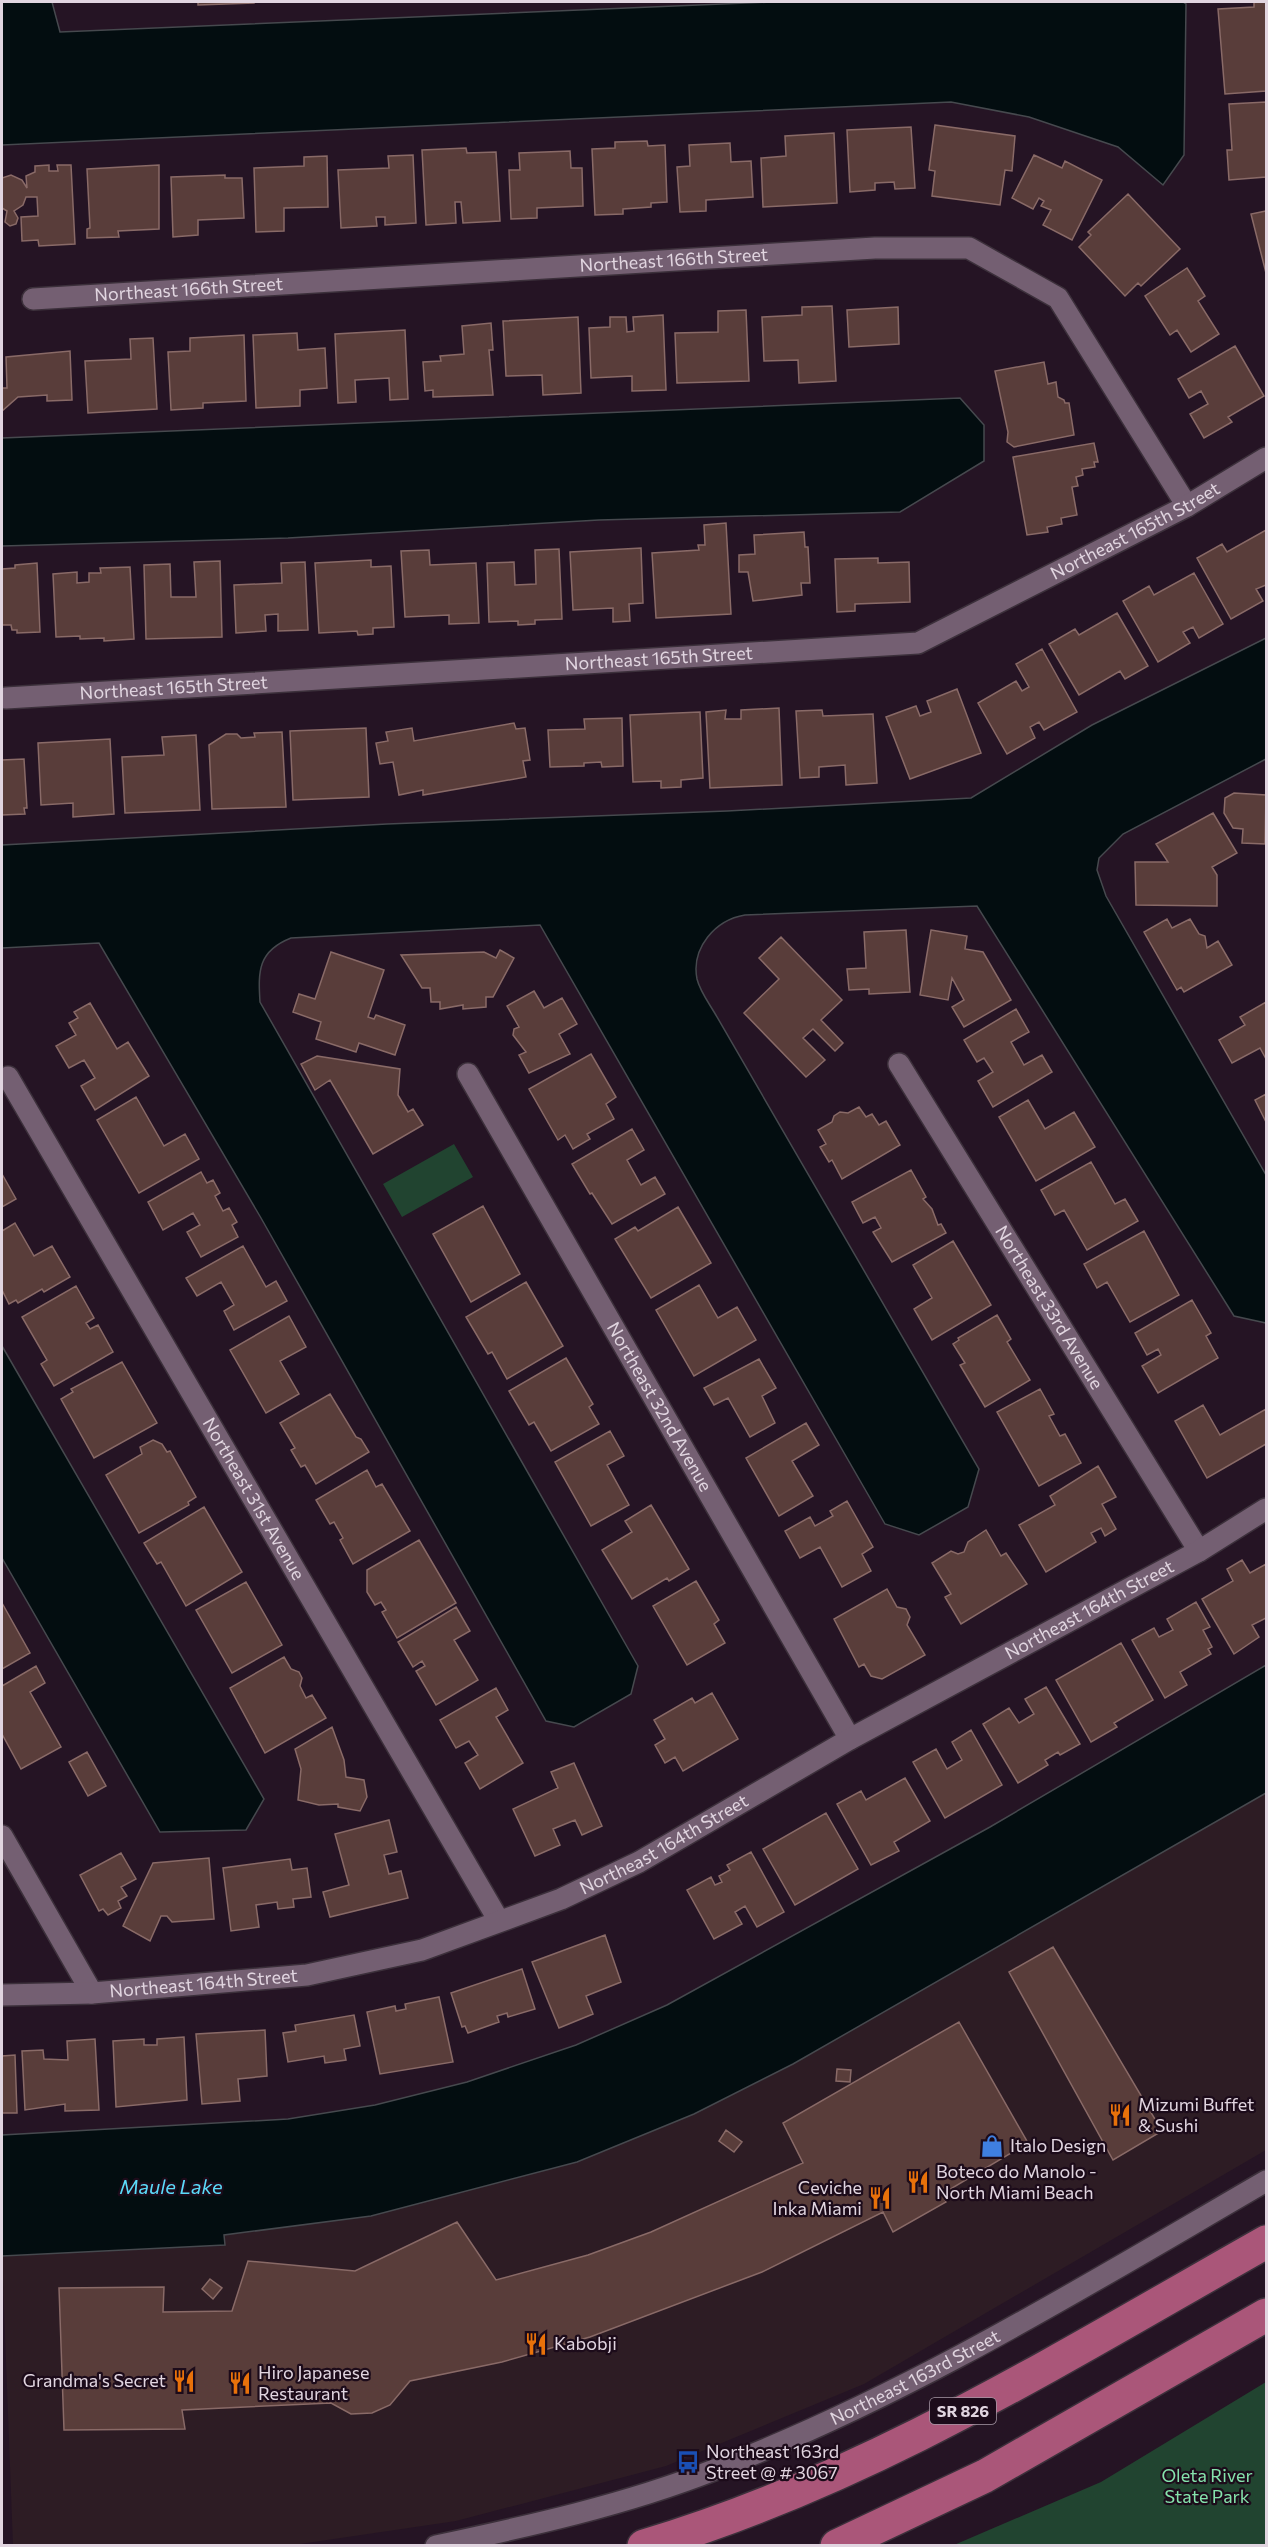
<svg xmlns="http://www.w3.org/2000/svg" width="1268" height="2547" font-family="Commissioner,sans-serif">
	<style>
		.commercial { fill: #2d1c24 }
		.green { fill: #214430 }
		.water { fill: #030d10; stroke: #46494e; stroke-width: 1.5 }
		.building { fill: #593d3a; stroke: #896a67; stroke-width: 1.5 }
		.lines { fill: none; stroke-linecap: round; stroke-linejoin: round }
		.minor-casing { stroke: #3c303b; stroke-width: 24 }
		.primary-casing { stroke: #3c303b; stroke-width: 36 }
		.minor { stroke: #745f72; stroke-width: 21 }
		.primary { stroke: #aa5679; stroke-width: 33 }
		.labels { text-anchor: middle; stroke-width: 4.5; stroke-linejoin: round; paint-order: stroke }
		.shield { fill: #1c0b1a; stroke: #a698a5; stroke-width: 1.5 }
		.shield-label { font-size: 16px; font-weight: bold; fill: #e1d5e0 }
		.street-label { font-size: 18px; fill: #e1d5e0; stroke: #1c0b1a }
		.poi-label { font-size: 18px; fill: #e1d5e0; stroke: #1c0b1a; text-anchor: start }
		.park-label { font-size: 18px; fill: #85e3ac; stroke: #1c0b1a }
		.water-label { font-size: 20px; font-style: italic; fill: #5bdbfa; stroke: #1c0b1a }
	</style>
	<rect width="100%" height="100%" fill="#251424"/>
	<path class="commercial" d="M1266 1793V2150L864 2384 666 2466 456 2521 293 2545H13L2 2256 224 2246V2235L371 2216 577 2162 694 2114 793 2064Z"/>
	<path class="green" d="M454 1144 473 1177 402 1217 383 1184Z
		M1266 2382V2545H954L1101 2482Z"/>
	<path class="water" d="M2 2H52L60 32 771 2H1183L1186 4 1184 155 1163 185 1118 147 1029 117 951 102 2 145Z
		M960 398 984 425V461L900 512 599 520 288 538 2 546V438Z
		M1266 638V759L1123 834 1099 858 1097 870 1106 896 1266 1175V1323L1234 1316 977 906 745 915C715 920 691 948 697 979 700 992 711 1006 717 1017L979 1469 968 1507 919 1535 885 1524 540 925 291 938C258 951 258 971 260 1002L638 1666 631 1694 574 1727 546 1721 261 1218 99 943 2 948V845L387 824 727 811 971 798 1092 725Z
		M2 1346 264 1799 246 1830 160 1832 2 1558Z
		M1266 1665V1793L793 2064 694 2114 577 2162 371 2216 224 2235 225 2245 2 2256V2135L288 2119 375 2105 467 2082 576 2045 667 2005 990 1827Z"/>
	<path class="building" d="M198 2H254V3L198 5Z
		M1254 2H1266V91L1225 94 1218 9 1254 7Z
		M1266 102V177L1229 180 1227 150H1232L1229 104Z
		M935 125 1015 136 1012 171 1005 170 1000 205 932 196 935 171 929 170Z
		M911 127 915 188 895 189 894 182 875 183V190L850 192 847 130Z
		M834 133 837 203 763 207 761 158 786 156 785 136Z
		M647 141 648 146 665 145 667 202 651 203V207L623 209V214L595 215 592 149 615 148V142Z
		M730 143 731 162 751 161 753 197 706 200V211L680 212 677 167 690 166 689 145Z
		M466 148 467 153 496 152 500 221 463 223 461 202H455L456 223 426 225 422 150Z
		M570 151 571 168H582L583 206 537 208V218L511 219 509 170H520L519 153Z
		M413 155 416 223 385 225V217H376L377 226 341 228 338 170 389 168 388 156Z
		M1034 155 1062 168 1065 161 1102 180 1072 240 1043 225 1051 210 1041 206 1044 201 1039 198 1033 209 1012 198Z
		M327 156 328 207 284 208V231L256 232 254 168 304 166V157Z
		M49 165V171H58L57 165H71L75 244 39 246 38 240 22 241 21 217 38 216 37 197H26L23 205 14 211 18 218 16 224 10 226 5 222 7 211 2 208V178L11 175 22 180 27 188 26 176 35 172V166Z
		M159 165V229L118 231 119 237 87 238V229L90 228 87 169Z
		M225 175V178H242L244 218 198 220V235L173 237 171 177Z
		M1128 194 1180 249 1141 286 1138 283 1125 296 1079 247 1091 235 1088 232Z
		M1266 211V273L1251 214Z
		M1187 268 1205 296 1198 301 1219 334 1191 352 1177 330 1170 335 1145 296Z
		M832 306 836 381 799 383 798 360 764 361 762 317 802 315V307Z
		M898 307 899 344 849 347 847 310Z
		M746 310 749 381 677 383 675 333 718 332V311Z
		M663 315 666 390 632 391V376L591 378 589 328 610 327V317H626L627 332 634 331 633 317Z
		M578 317 581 393 543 395 542 375 506 376 503 321Z
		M491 323 493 350H489L493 395 433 397V390L425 391 423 362 441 361 440 356 464 354 462 326Z
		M405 330 408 399 390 400 389 378 355 380 356 402 338 403 335 334Z
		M297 333 298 350 325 348 327 388 300 390V406L256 408 253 335Z
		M244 335 246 401 203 403V408L171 410 168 352 190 351V338Z
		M153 338 157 409 88 413 85 361 131 359 130 339Z
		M1235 346 1264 396 1228 417 1232 422 1204 438 1190 414 1208 404 1201 391 1189 398 1178 379Z
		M70 351 72 400 47 401V395L18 397 2 411V388H7L6 357Z
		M1044 362 1048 384 1056 382 1058 397 1064 400 1065 403H1069L1074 435 1014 447 1007 442 1008 432 995 371Z
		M1094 443 1098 462H1094L1095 467 1082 469 1083 475 1076 477 1078 486 1072 487 1077 515 1061 518 1062 524 1047 527 1048 532 1027 535 1013 457Z
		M726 523 731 614 656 618 652 553 699 550 698 545H705L704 525Z
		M1266 530V585L1256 589 1263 601 1231 619 1197 558 1222 544 1227 552Z
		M804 532 805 547H808L810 583H801L802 595 753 601 748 572H739V555L755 554 754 535Z
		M641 548 643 603 629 604 630 621 613 622V608L573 610 570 552Z
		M559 549 562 619 535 620V624L518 625V621L489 622 487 563 514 562 515 585 536 584 535 550Z
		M429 550 430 565 476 563 479 623 449 624V615L405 617 401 551Z
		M878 558V563L909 562 910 602 855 604V611L837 612 835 559Z
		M371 560V567L391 566 394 627 373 628V634L358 635 357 631 319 633 315 563Z
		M220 561 222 637 146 639 144 565 170 564 171 597H196L194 562Z
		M305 562 308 630 278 631V614L265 615 266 631 236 633 234 585 282 583 281 563Z
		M37 563 40 632 17 633V630H12L11 625H2V569L15 568V565Z
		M130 567 134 639 104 641V638L80 639V636L56 637 53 574 77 572V583L89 582V573H101L100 568Z
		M1194 573 1223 624 1199 638 1193 627 1183 632 1190 643 1158 662 1123 601 1149 586 1154 595Z
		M1117 613 1148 666 1125 679 1120 671 1079 695 1049 644 1075 629 1079 635Z
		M1042 649 1077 712 1044 730 1039 722 1030 727 1035 738 1007 754 978 703 1016 681 1022 691 1029 687 1016 664Z
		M957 689 981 753 910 779 886 717 916 706 920 716 931 712 927 701Z
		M779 708 782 785 710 788 706 712 726 710 725 719H741V710Z
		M822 710 823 716 873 714 877 783 846 785 845 765 819 767V777L800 778 796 711Z
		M700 712 703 778 681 780V787L661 788V781L633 782 630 715Z
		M622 718 623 766 602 767 601 762 584 763V766L550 767 548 730 585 729 584 719Z
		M514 723 516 729 525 728 530 760 523 761 526 777 423 795V790L399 795 393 762 380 764 376 743 388 741 386 732 412 728 414 741Z
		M366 728 369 797 293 800 290 731Z
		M282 732 286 807 212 809 209 745 226 734H237L241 738 255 737 254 733Z
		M196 735 200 810 125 813 122 757 164 755 162 737Z
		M110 739 114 814 73 817V803L41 805 38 743Z
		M24 759 27 808H24L25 814 2 815V760Z
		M1234 793 1266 795 1265 844 1242 843 1243 829 1233 828 1224 813 1225 798Z
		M1213 813 1237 853 1212 867 1217 875V906L1136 905 1135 862H1168L1156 844Z
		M1167 919 1172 928 1190 919 1199 934 1205 936 1207 948 1218 941 1232 965 1184 992 1181 987 1177 990 1144 932Z
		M906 930 910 992 869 994V989L849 990 847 969 866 968 864 932Z
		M931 930 967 936 965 949 983 952 1011 1000 964 1027 952 1007 964 1000 952 978 948 1000 920 995Z
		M781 937 842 1000 821 1020 843 1043 835 1051 813 1029 803 1038 825 1060 806 1077 744 1013 779 979 759 958Z
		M500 950 514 958 493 997H486V1007L463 1009V1005L440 1009V1002H431L430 988H422L401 955 484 952 496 958Z
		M331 952 384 970 368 1017 374 1019 376 1015 405 1025 395 1055 359 1043 356 1052 316 1039 321 1022 293 1012 299 994 315 999Z
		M534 991 544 1008 562 998 577 1024 559 1034 570 1054 529 1073 519 1055 526 1052 513 1035 514 1029 519 1027 507 1006Z
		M1266 1002V1059L1260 1048 1232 1063 1219 1040 1245 1025 1240 1017Z
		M90 1003 117 1049 128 1042 149 1076 95 1110 81 1086 95 1078 84 1060 69 1068 56 1046 76 1035 69 1023 78 1018 74 1012Z
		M1016 1009 1029 1032 1011 1042 1024 1065 1042 1055 1052 1072 993 1107 978 1081 993 1072 984 1058 977 1062 964 1040Z
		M591 1054 616 1097 606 1104 614 1119 587 1134 590 1139 573 1149 565 1135 558 1140 529 1089Z
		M317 1056 400 1069 398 1095 408 1112 413 1109 423 1125 373 1154 330 1080 315 1090 301 1064Z
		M1266 1094V1122L1255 1100Z
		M136 1097 164 1146 185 1134 199 1159 139 1193 97 1120Z
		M1028 1100 1045 1129 1074 1112 1095 1147 1036 1181 999 1117Z
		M859 1107 866 1117 872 1114 879 1125 886 1121 900 1145 842 1179 832 1160 829 1162 820 1147 826 1144 818 1130 832 1122 834 1116 840 1112 848 1113Z
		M632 1129 644 1150 627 1160 641 1185 655 1177 665 1194 612 1224 592 1193 590 1194 572 1164Z
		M1091 1162 1115 1204 1125 1199 1138 1221 1087 1250 1064 1210 1055 1215 1041 1190Z
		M911 1170 926 1197 923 1199 932 1209 938 1225 941 1224 946 1233 892 1262 873 1232 881 1228 875 1217 863 1223 852 1202Z
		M201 1172 207 1183 213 1180 220 1193 215 1196 223 1211 229 1208 237 1222 232 1225 238 1237 201 1257 187 1232 200 1225 193 1213 163 1230 148 1202Z
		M2 1174 16 1199 2 1207Z
		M483 1206 520 1274 471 1302 433 1234Z
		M678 1207 711 1263 651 1298 615 1239 635 1227 638 1231Z
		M15 1223 34 1256 52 1246 70 1277 44 1292 42 1289 18 1303 16 1300 9 1304 2 1290V1231Z
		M1144 1231 1179 1295 1130 1322 1107 1282 1097 1288 1084 1264Z
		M953 1241 991 1305 932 1340 914 1309 932 1298 913 1265Z
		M243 1246 266 1287 276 1281 287 1301 234 1330 224 1311 234 1305 221 1282 197 1296 186 1278Z
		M526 1282 563 1346 507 1379 492 1352 488 1354 466 1317Z
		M699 1285 718 1318 737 1307 756 1340 694 1376 656 1310Z
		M76 1286 94 1318 86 1323 90 1329 98 1325 113 1352 54 1386 41 1364 47 1360 22 1317Z
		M1192 1300 1211 1333 1206 1336 1218 1358 1158 1393 1142 1366 1161 1355 1158 1349 1147 1355 1135 1333Z
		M997 1315 1011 1339 1007 1342 1030 1380 985 1407 960 1365 965 1363 953 1344 959 1340 958 1338Z
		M289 1316 306 1347 280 1361 299 1394 266 1413 230 1350Z
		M566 1358 593 1404 589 1407 599 1424 551 1451 534 1422 529 1425 509 1391Z
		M759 1359 776 1388 762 1396 775 1423 750 1437 728 1398 714 1405 704 1388Z
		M122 1362 157 1423 94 1458 61 1399 73 1392 71 1389Z
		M1040 1389 1054 1414 1049 1416 1060 1436 1065 1434 1081 1463 1039 1486 997 1412Z
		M330 1394 356 1437 361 1439 369 1452 316 1484 305 1465 301 1467 291 1450 295 1448 280 1423Z
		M1203 1405 1220 1435 1266 1409V1444L1207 1478 1175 1421Z
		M806 1423 819 1445 792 1461 813 1496 779 1516 746 1458Z
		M610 1431 624 1456 607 1465 629 1505 591 1526 555 1462Z
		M153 1440 162 1444 167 1452 170 1451 196 1497 188 1502 189 1505 139 1533 106 1475 142 1454 140 1447Z
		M1098 1466 1116 1497 1102 1504 1116 1529 1105 1536 1101 1528 1091 1533 1096 1542 1046 1572 1019 1525 1055 1505 1050 1496Z
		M367 1470 376 1487 382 1484 410 1531 353 1564 340 1540 343 1538 334 1522 330 1524 316 1500Z
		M847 1501 873 1547 862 1554 871 1571 842 1587 820 1547 800 1558 785 1531 810 1517 815 1526 833 1516 830 1511Z
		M651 1505 689 1569 669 1581 667 1578 632 1599 602 1550 632 1532 625 1521Z
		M204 1507 242 1572 186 1606 161 1562 157 1564 144 1543Z
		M986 1530 1001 1556 1006 1553 1027 1584 961 1624 945 1597 951 1594 932 1563 951 1551 958 1554 964 1552 968 1542Z
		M419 1540 456 1603 397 1638 382 1612 386 1610 381 1602 375 1605 367 1592V1570Z
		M1242 1560 1250 1573 1266 1564V1618L1252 1625 1259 1637 1234 1654 1202 1599 1233 1581 1227 1569Z
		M696 1581 719 1620 714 1624 725 1643 687 1665 653 1606Z
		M246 1582 282 1645 232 1673 196 1610Z
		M887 1589 897 1607 906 1609 910 1617 907 1625 925 1655 882 1679 871 1676 864 1664 859 1667 834 1619Z
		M1196 1602 1210 1627 1203 1630 1212 1647 1208 1649 1211 1654 1180 1672 1187 1685 1165 1698 1132 1640 1154 1628 1159 1637 1173 1630 1167 1619Z
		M2 1603 30 1653 2 1669Z
		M456 1607 470 1631 454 1640 478 1680 436 1705 416 1671 425 1666 422 1661 413 1667 398 1642Z
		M1121 1643 1153 1700 1114 1723 1117 1727 1091 1742 1056 1680Z
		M284 1657 291 1669 299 1672 302 1678 300 1686 306 1698 312 1695 326 1718 265 1753 230 1688Z
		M36 1666 45 1683 30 1692 61 1747 21 1769 2 1734V1686Z
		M1046 1687 1080 1744 1060 1755 1058 1752 1045 1760 1048 1765 1018 1783 983 1724 1009 1708 1019 1723 1034 1714 1025 1699Z
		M496 1688 508 1710 496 1717 523 1763 480 1789 465 1763 478 1755 469 1741 456 1748 440 1720Z
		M712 1693 738 1739 683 1771 675 1757 665 1763 655 1745 665 1739 654 1720 692 1698 695 1703Z
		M332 1727 344 1760 346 1777 364 1780 367 1797 360 1811 338 1807V1804L319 1805 298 1800 301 1769 295 1749Z
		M971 1730 1002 1785 945 1818 913 1762 936 1749 947 1769 962 1760 952 1742Z
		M87 1752 106 1786 88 1796 69 1762Z
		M574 1763 602 1826 582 1835 575 1820 553 1829 560 1845 535 1856 513 1809 558 1788 551 1772Z
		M905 1778 930 1821 894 1842 899 1851 871 1865 837 1804 861 1791 866 1800Z
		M826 1813 858 1869 795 1905 763 1849Z
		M389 1820 397 1852 384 1855 389 1874 401 1871 408 1898 330 1917 323 1892 349 1885 335 1834Z
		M751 1852 784 1912 757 1927 745 1906 735 1912 742 1924 714 1939 687 1890 711 1877 715 1885 722 1882 719 1876 730 1870 727 1865Z
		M121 1853 136 1879 121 1887 127 1896 118 1901 121 1908 108 1915 103 1909 99 1911 80 1875Z
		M209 1858 214 1919 172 1922 167 1916H161L150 1941 123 1926 153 1863Z
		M290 1859 292 1870 307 1868 311 1897 293 1899 294 1907 278 1909 277 1902 256 1905 259 1927 231 1931 223 1868Z
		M605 1935 621 1982 586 1996 593 2014 559 2028 532 1962Z
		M1053 1947 1162 2131 1113 2160 1009 1972Z
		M522 1969 535 2009 508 2017 507 2013 497 2016 499 2022 468 2033 465 2026 462 2027 451 1993Z
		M439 1997 453 2062 380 2074 367 2012 395 2006 396 2011 406 2009 405 2004Z
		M354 2015 360 2046 344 2049 346 2060 325 2063 324 2056 288 2062 283 2033 296 2031 295 2025Z
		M959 2022 1028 2143 942 2194 946 2202 893 2232 883 2212 762 2272 590 2337 502 2362 410 2381 390 2405 372 2413 351 2414 331 2403 182 2410 185 2429 64 2430 59 2288 164 2287 163 2312 232 2311 248 2261 355 2271 457 2222 496 2280 588 2255 651 2232 803 2163 783 2123Z
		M265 2030 267 2076 238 2079 240 2101 202 2104 196 2034Z
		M184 2037 187 2100 116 2107 113 2041 144 2039V2045H157V2039Z
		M95 2039 99 2110 65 2111V2104L25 2110 22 2051 43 2050 44 2059 68 2060 67 2041Z
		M15 2055 17 2113H2V2056Z
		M837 2069 851 2070 850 2082 836 2081Z
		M726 2130 742 2142 734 2152 719 2141Z
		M210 2279 222 2288 213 2299 202 2289Z"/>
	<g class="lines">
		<g class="minor-casing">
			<g id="minor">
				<path id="s1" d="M33 299 875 248H969L1058 298 1187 506"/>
				<path id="s2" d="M6 698 918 643 1187 506 1266 458"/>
				<path id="s3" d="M899 1064 1199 1551"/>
				<path id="s4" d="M468 1074 850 1739"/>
				<path id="s5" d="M8 1077 499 1921"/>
				<path d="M2 1836 92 1993"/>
				<path id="s6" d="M2 1995 92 1993 307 1975 422 1950 561 1899 639 1862 850 1739 1199 1551 1266 1509"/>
				<path id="s7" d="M436 2546C529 2526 625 2505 714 2470 909 2395 1087 2285 1266 2181"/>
			</g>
		</g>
		<g class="primary-casing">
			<path id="primary" d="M644 2546C867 2480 1066 2355 1266 2242
				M837 2546 985 2476 1266 2315"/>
		</g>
		<use href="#minor" class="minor"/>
		<use href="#primary" class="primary"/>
	</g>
	<defs>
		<g id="restaurant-bare" transform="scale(1.8)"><path d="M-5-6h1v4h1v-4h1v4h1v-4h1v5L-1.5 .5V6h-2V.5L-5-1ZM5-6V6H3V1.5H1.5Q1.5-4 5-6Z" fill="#e8710a" stroke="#1c0b1a" stroke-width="2.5" paint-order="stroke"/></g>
		<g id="shop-bare" transform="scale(1.8)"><path d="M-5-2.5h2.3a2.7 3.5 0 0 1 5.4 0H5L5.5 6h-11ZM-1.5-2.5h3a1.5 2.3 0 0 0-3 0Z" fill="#3f7fe0" stroke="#1c0b1a" stroke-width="2.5" paint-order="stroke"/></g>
		<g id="bus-bare" transform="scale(1.8)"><path d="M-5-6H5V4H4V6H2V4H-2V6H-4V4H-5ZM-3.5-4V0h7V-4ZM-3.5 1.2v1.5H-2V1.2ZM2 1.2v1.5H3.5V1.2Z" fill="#1a4fb4" stroke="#1c0b1a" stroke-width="2.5" paint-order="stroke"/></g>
	</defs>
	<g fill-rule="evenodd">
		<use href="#restaurant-bare" x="1120" y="2115"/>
		<use href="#shop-bare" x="992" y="2146"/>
		<use href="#restaurant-bare" x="918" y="2182"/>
		<use href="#restaurant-bare" x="880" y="2198"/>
		<use href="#restaurant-bare" x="536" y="2344"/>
		<use href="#restaurant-bare" x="184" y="2381"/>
		<use href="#restaurant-bare" x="240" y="2383"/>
		<use href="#bus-bare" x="688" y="2462"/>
	</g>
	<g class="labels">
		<rect class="shield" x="930" y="2398" width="66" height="26" rx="4.5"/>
		<g class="shield-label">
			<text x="963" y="2417">SR 826</text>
		</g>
		<g class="street-label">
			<text dy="6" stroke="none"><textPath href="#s1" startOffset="642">Northeast 166th Street</textPath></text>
			<text dy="6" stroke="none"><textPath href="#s1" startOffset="156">Northeast 166th Street</textPath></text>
			<text dy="6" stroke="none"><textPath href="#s2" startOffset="1158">Northeast 165th Street</textPath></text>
			<text dy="6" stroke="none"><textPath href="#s2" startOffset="654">Northeast 165th Street</textPath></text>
			<text dy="6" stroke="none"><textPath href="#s2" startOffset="168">Northeast 165th Street</textPath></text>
			<text dy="6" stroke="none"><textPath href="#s3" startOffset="286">Northeast 33rd Avenue</textPath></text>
			<text dy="6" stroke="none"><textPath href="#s4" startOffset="384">Northeast 32nd Avenue</textPath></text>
			<text dy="6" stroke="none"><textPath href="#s5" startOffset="488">Northeast 31st Avenue</textPath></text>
			<text dy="6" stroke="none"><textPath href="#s6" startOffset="1174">Northeast 164th Street</textPath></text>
			<text dy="6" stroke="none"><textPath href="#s6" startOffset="688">Northeast 164th Street</textPath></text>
			<text dy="6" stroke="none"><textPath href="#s6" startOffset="202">Northeast 164th Street</textPath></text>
			<text dy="6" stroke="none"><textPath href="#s7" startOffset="510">Northeast 163rd Street</textPath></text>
		</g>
		<g class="poi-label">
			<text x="1138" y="2111">Mizumi Buffet<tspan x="1138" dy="21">&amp; Sushi</tspan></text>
			<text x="1010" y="2152">Italo Design</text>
			<text x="936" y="2178">Boteco do Manolo -<tspan x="936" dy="21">North Miami Beach</tspan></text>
			<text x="862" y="2194" text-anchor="end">Ceviche<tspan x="862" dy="21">Inka Miami</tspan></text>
			<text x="554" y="2350">Kabobji</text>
			<text x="258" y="2379">Hiro Japanese<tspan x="258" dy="21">Restaurant</tspan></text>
			<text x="166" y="2387" text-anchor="end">Grandma's Secret</text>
			<text x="706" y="2458">Northeast 163rd<tspan x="706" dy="21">Street @ # 3067</tspan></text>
		</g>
		<g class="park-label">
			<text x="1207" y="2482">Oleta River<tspan x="1207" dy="21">State Park</tspan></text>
		</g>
		<g class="water-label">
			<text x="171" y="2194">Maule Lake</text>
		</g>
	</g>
	<rect width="1268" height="2547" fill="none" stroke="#e1d5e0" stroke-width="6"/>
</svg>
